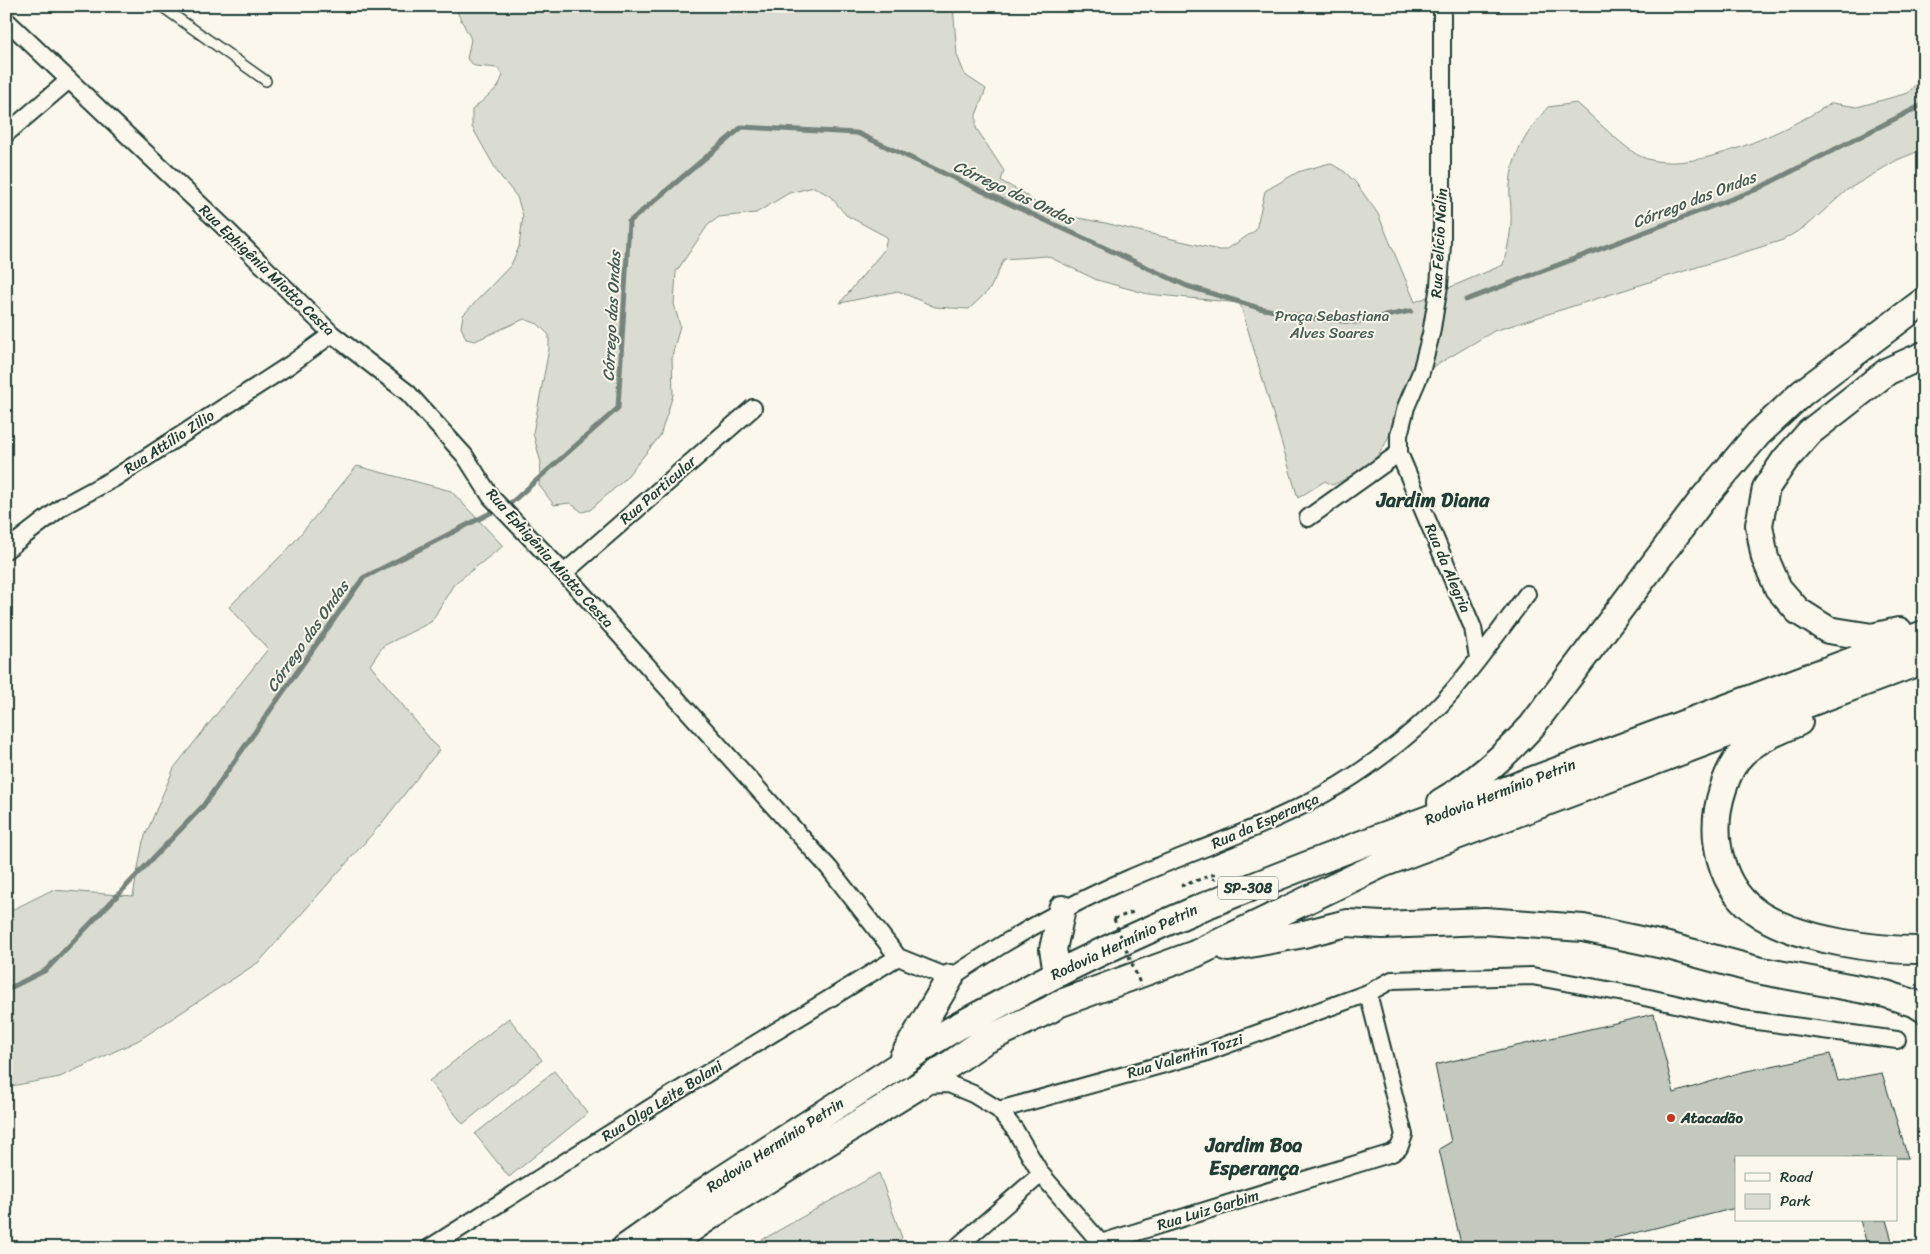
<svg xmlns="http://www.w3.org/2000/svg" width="1930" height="1254" font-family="Sriracha,sans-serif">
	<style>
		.green { fill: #dbdcd1; stroke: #7d8c82 }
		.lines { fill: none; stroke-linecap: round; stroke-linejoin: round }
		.stream { stroke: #74847b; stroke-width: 5 }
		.building { fill: #c4c9be; stroke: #1f3d34 }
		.service-casing { stroke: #1f3d34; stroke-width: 12 }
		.minor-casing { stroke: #1f3d34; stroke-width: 20 }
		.primary-casing { stroke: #1f3d34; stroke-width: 30 }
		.path { stroke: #1f3d34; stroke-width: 3; stroke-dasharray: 4 4; stroke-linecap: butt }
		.service { stroke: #fbf7ec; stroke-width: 9 }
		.minor { stroke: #fbf7ec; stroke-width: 16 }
		.primary { stroke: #fbf7ec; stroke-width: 26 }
		.path-bridge { stroke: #1f3d34; stroke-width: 3; stroke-dasharray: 4 4; stroke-linecap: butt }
		.poi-dot { fill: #c8321e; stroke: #fbf7ec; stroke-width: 2 }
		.labels { text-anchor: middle; stroke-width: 4; stroke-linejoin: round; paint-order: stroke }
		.shield { fill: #fbf7ec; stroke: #61756b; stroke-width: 1 }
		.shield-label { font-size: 14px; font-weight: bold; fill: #1f3d34 }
		.street-label { font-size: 15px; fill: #1f3d34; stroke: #fbf7ec }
		.park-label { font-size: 15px; fill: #455d53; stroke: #fbf7ec }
		.poi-label { font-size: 15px; font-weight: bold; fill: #1f3d34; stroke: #fbf7ec; text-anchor: start }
		.water-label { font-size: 16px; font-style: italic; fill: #425b52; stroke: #fbf7ec }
		.district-label { font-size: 20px; font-weight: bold; fill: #1f3d34; stroke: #fbf7ec }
	</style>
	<rect width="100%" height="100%" fill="#fbf7ec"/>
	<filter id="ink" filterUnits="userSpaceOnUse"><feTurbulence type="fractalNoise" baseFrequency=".02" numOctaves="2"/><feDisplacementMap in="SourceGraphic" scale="10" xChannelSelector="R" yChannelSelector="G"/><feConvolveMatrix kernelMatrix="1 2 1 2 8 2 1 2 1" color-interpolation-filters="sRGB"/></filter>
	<g filter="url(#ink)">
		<path class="green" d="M454 6H953L957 55 965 75 986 89 976 115V128L1004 171 1001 181 1025 194 1046 212 1105 223 1219 250H1226L1256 230 1265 191 1298 172 1330 163 1345 172 1356 183 1378 214 1415 302 1503 265C1508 247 1512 230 1511 212 1511 203 1509 194 1510 185 1512 154 1528 130 1548 107L1577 103C1591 115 1628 152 1642 157 1691 178 1789 129 1832 103L1857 107 1908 93 1924 75V149L1897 160 1847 190 1808 225 1783 240 1494 331 1404 384C1389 440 1389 461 1332 485L1325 481 1298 498 1240 303 1148 294 1097 280 1047 256 1004 259 990 289 969 309 935 307 898 291 840 303 884 250 887 237 846 215 830 196 814 187 789 193 756 213 719 217 708 225 676 272 674 304 680 326 672 356 673 395 660 436 624 480 590 510 582 512 570 503 554 505 539 485 541 463 533 433 549 349V335L538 324 524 319 475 341 466 339 461 327 463 315 511 265 519 247 523 216 517 197 498 173 472 127V110L498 87 503 75 498 68 475 66 467 59 471 39Z
			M357 466 451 491 503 546 454 584 431 622 383 646 370 665 439 750 381 824 259 962 139 1040 60 1077 6 1087V913L52 890 133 896 143 841 174 768 268 649 229 607 289 548Z
			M509 1018 542 1060 463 1124 429 1081Z
			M554 1071 588 1113 509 1177 475 1134Z
			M879 1173 902 1238 892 1248H748Z"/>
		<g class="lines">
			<path class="stream" d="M1466 300 1755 190 1924 104
				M6 990 46 970 203 806 363 578 512 502 618 408 629 222 742 127 857 133 1187 286 1259 308 1309 318 1355 322 1411 311"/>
		</g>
		<path class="building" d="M1654 1014 1674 1093 1742 1072 1830 1054 1838 1081 1882 1073 1908 1158H1736V1208L1574 1248H1462L1439 1149 1451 1142 1435 1065Z
			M1860 1220H1886L1894 1248H1868Z"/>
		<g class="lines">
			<g class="service-casing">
				<path id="service" d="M161 6 266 81"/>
			</g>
			<g class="minor-casing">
				<path id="minor" d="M6 20 227 230 332 334 408 393 465 456 491 497 564 573 829 868 898 957 950 978C1007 940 1064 906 1128 879 1199 848 1275 825 1341 784 1377 762 1424 725 1451 693 1478 662 1502 627 1527 594
					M6 134 69 80
					M1399 453 1473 628 1478 658
					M1308 518 1399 453V435L1406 407 1421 372 1431 334 1439 286 1442 245V6
					M6 550 63 506 113 479 291 364 332 334
					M564 573 753 408
					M922 1085 949 1084 973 1094 999 1110 1015 1130 1041 1174 1105 1248
					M999 1110 1204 1053 1368 993 1392 980 1532 976 1640 996 1742 1019 1897 1040
					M1101 1243 1392 1153 1399 1148 1404 1135 1368 993
					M429 1248 650 1108 898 957
					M956 1248 1041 1174"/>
			</g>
			<g class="primary-casing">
				<path id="primary" d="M1899 631 1872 637 1828 630 1798 611 1778 588 1765 558 1759 525 1766 488 1785 460 1810 432 1888 371 1924 355
					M1799 722C1780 731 1759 738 1743 753 1733 762 1727 776 1723 789 1708 834 1719 890 1762 916 1802 940 1877 951 1924 950
					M1441 802C1476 782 1504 756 1532 726L1702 500 1758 434 1802 393 1924 301
					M1228 948 1304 934 1347 923 1382 925 1485 921 1583 928 1668 946 1757 970 1886 994 1916 1004 1924 1009
					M1057 972 1053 949 1062 909
					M903 1057 950 978
					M625 1248 715 1184 898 1066C933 1038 973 1018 1013 997 1131 932 1257 884 1383 836 1563 768 1743 700 1924 634
					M663 1248 728 1204 920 1085 984 1041 1051 1009 1058 1004 1195 954 1382 864 1924 660"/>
			</g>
			<path class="path" d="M1181 886 1215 874 1214 880
				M1114 919 1133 912"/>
			<use href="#service" class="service"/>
			<use href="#minor" class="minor"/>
			<use href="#primary" class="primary"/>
			<path class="path-bridge" d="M1114 919 1141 986"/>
		</g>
	</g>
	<circle class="poi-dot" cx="1671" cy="1118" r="5"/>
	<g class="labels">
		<rect class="shield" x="1218" y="876.5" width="60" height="23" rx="4"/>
		<g class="shield-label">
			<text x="1248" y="893">SP-308</text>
		</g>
		<g class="street-label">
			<text transform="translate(1439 243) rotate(-87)" y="5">Rua Felício Nalin</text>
			<text transform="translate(267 270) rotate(44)" y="5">Rua Ephigênia Miotto Cesta</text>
			<text transform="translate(169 442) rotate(-33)" y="5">Rua Attílio Zilio</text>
			<text transform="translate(658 490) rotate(-41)" y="5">Rua Particular</text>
			<text transform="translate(550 558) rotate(48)" y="5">Rua Ephigênia Miotto Cesta</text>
			<text transform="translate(1448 568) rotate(67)" y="5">Rua da Alegria</text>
			<text transform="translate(1500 792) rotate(-21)" y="5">Rodovia Hermínio Petrin</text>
			<text transform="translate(1265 821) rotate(-24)" y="5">Rua da Esperança</text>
			<text transform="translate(1124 942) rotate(-25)" y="5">Rodovia Hermínio Petrin</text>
			<text transform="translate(1185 1056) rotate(-17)" y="5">Rua Valentin Tozzi</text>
			<text transform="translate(662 1101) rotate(-32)" y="5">Rua Olga Leite Bolani</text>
			<text transform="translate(775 1145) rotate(-33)" y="5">Rodovia Hermínio Petrin</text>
			<text transform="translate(1208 1210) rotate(-17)" y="5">Rua Luiz Garbim</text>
		</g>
		<g class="park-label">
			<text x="1332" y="321">Praça Sebastiana<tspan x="1332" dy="17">Alves Soares</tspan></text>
		</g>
		<g class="poi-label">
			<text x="1681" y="1123">Atacadão</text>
		</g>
		<g class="water-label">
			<text transform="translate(1014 192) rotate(25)" y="6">Córrego das Ondas</text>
			<text transform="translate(1694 199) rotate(-21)" y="6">Córrego das Ondas</text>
			<text transform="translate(611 316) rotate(-87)" y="6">Córrego das Ondas</text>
			<text transform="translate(307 636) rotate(-55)" y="6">Córrego das Ondas</text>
		</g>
		<g class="district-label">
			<text x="1433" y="507">Jardim Diana</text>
			<text x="1254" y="1152">Jardim Boa<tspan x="1254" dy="23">Esperança</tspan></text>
		</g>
	</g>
	<rect width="1930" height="1254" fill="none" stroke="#fbf7ec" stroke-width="25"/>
	<rect x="12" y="12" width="1905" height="1229" fill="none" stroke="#1f3d34" stroke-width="2" filter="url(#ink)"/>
	<rect x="1735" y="1156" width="162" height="65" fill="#fbf7ec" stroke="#a3ada2"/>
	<rect x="1745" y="1173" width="25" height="8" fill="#fbf7ec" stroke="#a3ada2"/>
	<text x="1780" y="1182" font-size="15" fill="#1f3d34">Road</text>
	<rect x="1745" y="1194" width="25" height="15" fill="#dbdcd1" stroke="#a3ada2"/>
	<text x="1780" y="1206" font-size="15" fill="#1f3d34">Park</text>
</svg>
